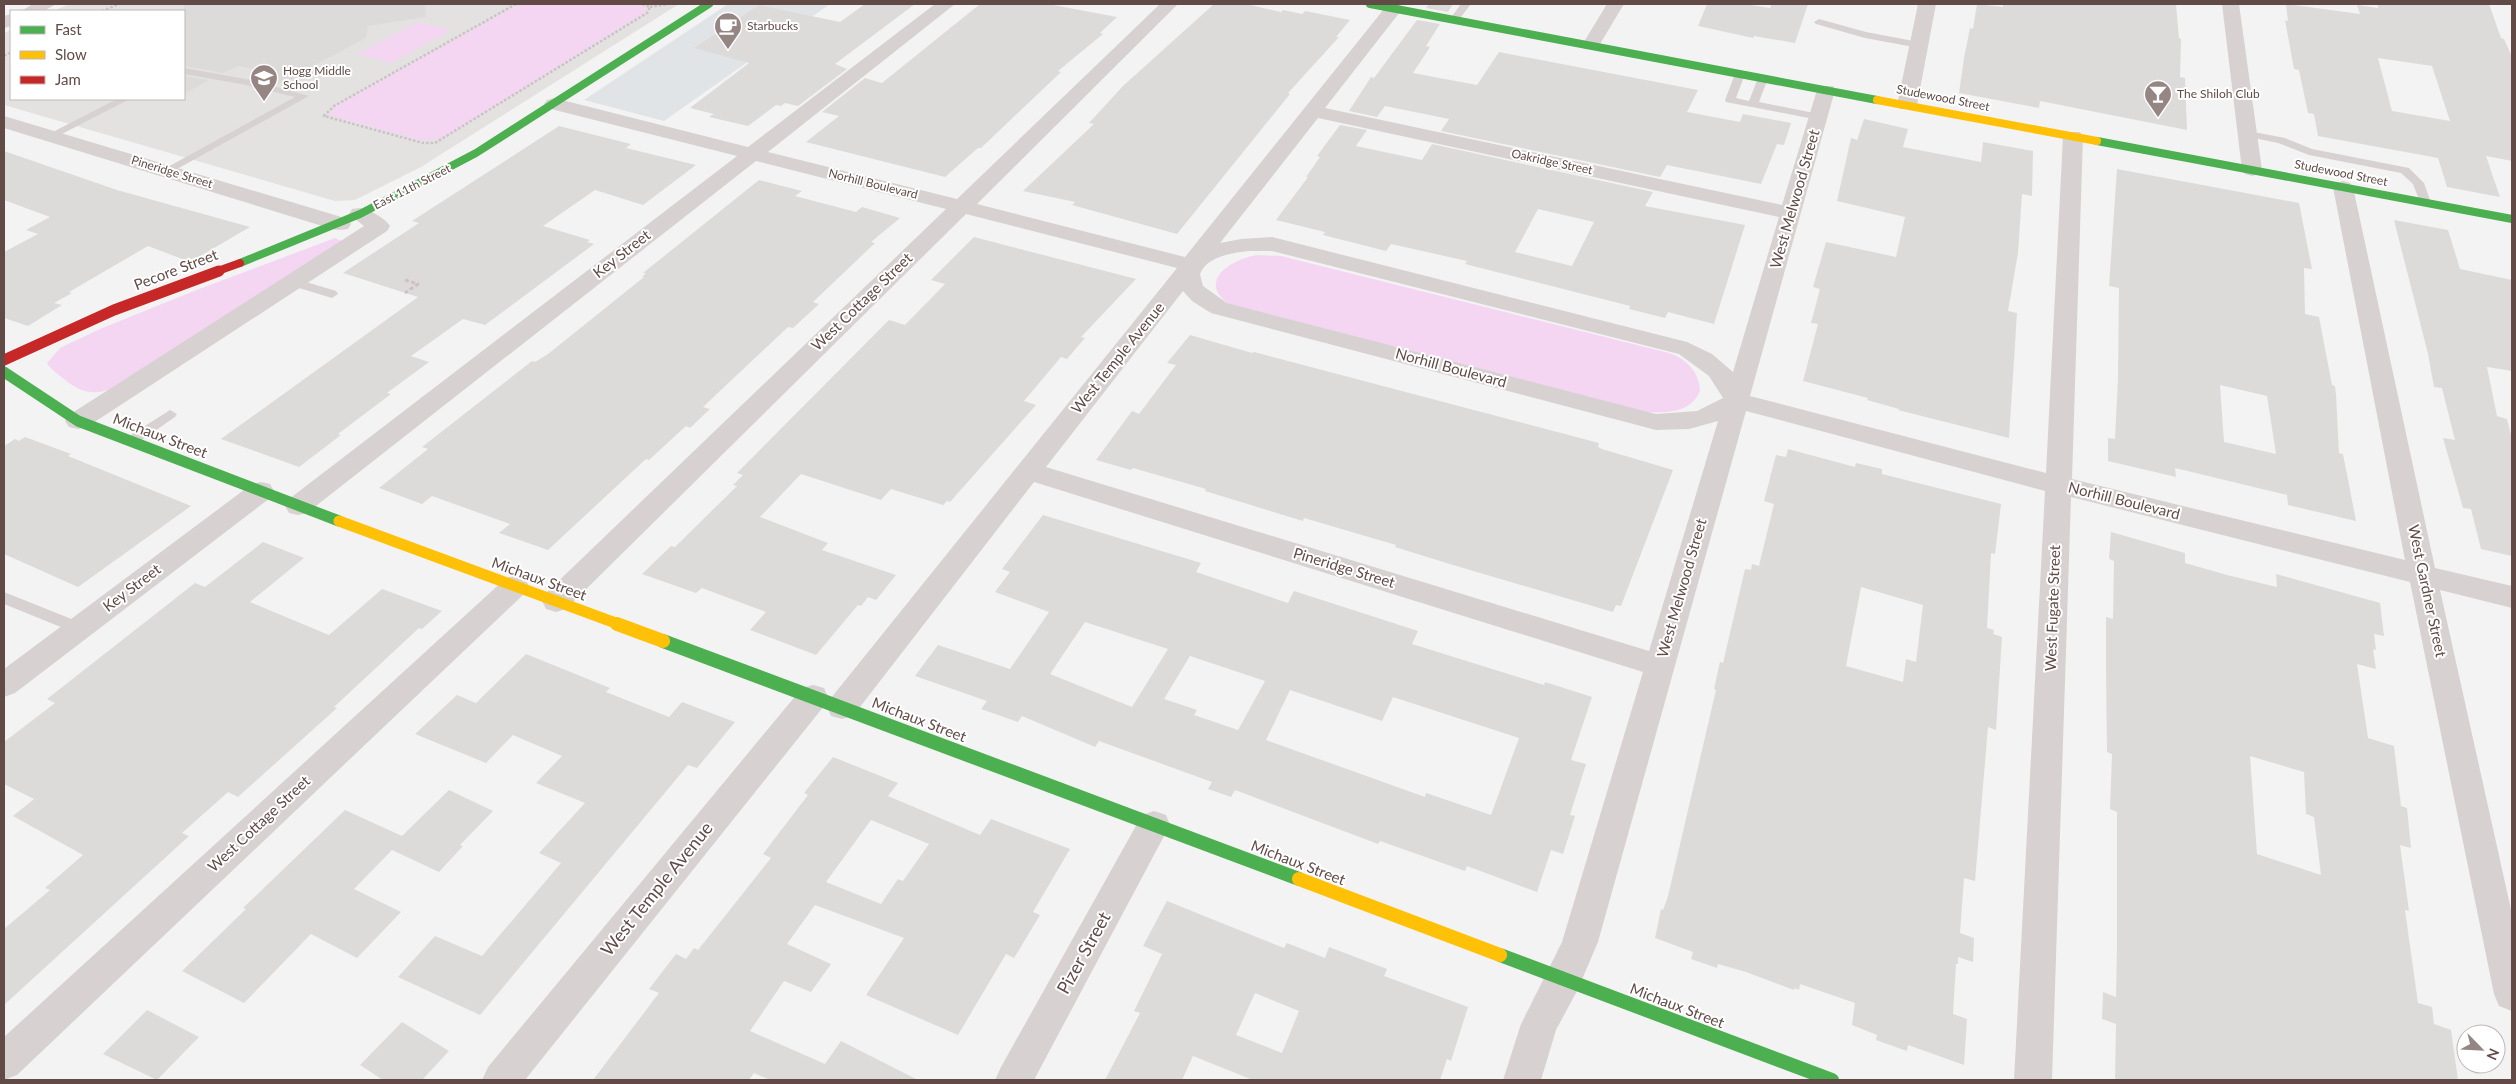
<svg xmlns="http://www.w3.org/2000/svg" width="2516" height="1084" font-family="Lato,sans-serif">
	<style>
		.commercial { fill: #e1e4e7 }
		.education { fill: #e3e2e1 }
		.green { fill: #f4d6f3 }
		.building { fill: #dddbda; fill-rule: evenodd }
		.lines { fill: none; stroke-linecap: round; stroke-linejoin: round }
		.path-far1 { stroke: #cebfc8; stroke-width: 2.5; stroke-dasharray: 2.5 2; stroke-linecap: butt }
		.path { stroke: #cebfc8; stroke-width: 3; stroke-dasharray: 4 2.5; stroke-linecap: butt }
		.lane { fill: #d7d2d1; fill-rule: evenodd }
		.street { fill: #d7d2d1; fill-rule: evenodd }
		.fast-far2 { stroke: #4caf50; stroke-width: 8 }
		.fast-far1 { stroke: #4caf50; stroke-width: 11 }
		.fast { stroke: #4caf50; stroke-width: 14 }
		.slow-far2 { stroke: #ffc107; stroke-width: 8 }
		.slow-far1 { stroke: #ffc107; stroke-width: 11 }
		.slow { stroke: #ffc107; stroke-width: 14 }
		.jam-far1 { stroke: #c62828; stroke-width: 8 }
		.jam { stroke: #c62828; stroke-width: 11 }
		.labels { text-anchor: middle; stroke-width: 4; stroke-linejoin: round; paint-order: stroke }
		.far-poi-label { font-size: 12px; fill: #624b47; stroke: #fff; text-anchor: start }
		.far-street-label { font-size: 12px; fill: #624b47; stroke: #fff }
		.street-label { font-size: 15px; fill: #624b47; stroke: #fff }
		.near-street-label { font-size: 18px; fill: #624b47; stroke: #fff }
	</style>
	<rect width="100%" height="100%" fill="#f3f3f3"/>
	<path class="commercial" d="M728 4H830L664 121 584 100Z"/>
	<path class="education" d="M70 4H679L421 167 355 200 335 201 4 105V33L11 30V99H184V11H53Z"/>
	<path class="green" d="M520 4H633L647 8 645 12 442 138 421 140 329 115 335 107Z
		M418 22 451 30 391 63 358 54Z
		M335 238 344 242 118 387C96 395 83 395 64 379 58 374 51 370 47 363L60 348 100 329 194 291Z
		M1257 255 1281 256 1669 353C1687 359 1699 372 1700 391 1691 413 1667 413 1646 412L1229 304C1196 281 1232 259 1257 255Z"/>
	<path class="building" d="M184 4H425L426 17 368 26 366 38 315 65 341 73 286 80 277 85 269 83 273 73 238 66 223 73 184 66Z
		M865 4H915L835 64 847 69 798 106 785 103 781 106 776 105 748 126 709 117 714 114 690 108 749 63 694 48 759 5 840 22Z
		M980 4H1048L1117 17 1100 33 1103 34 1058 71 1061 72 981 148H978L945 177 806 142 839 116 822 112 865 78 882 83Z
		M1214 4H1246L1281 12 1283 10 1302 14 1305 11 1350 20 1336 37H1339L1288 93 1290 94 1177 234 1072 205 1075 202 1023 191 1094 124 1089 123 1123 86Z
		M1429 4H1453L1448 12 1426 8Z
		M1707 4H1744L1770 8 1772 4H1808L1795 43 1754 36 1753 38 1698 26Z
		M1977 4 2003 7V4H2176L2179 38 2181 39 2180 77 2185 78 2187 130 2040 101 2039 108 1959 93 1964 58 1970 28 1973 29Z
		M2286 4 2360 14 2357 5 2378 8V4H2489L2501 38 2504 39 2512 57V161L2486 156 2500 197 2447 187 2438 158 2318 136 2314 114 2308 113 2299 70 2294 69 2285 20 2288 21ZM2378 58 2432 66 2450 121 2392 111Z
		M1417 20 1440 24 1426 46 1430 47 1413 73 1477 85 1499 52 1698 90 1687 112 1740 122 1743 114 1791 123 1784 145 1777 144 1761 184 1667 165 1660 177 1441 131 1449 119 1385 106 1377 117 1349 111 1371 77 1374 78Z
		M184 76 209 80 184 94Z
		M1864 119 1908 129 1903 147 1981 162 1983 142 2033 151 2032 196 2022 194 2018 253 2008 311 2017 313 2009 438 1898 410 1899 409 1867 400 1868 398 1803 381 1818 324 1811 323 1820 289 1813 287 1826 242 1896 257 1905 217 1837 201 1851 138 1857 140Z
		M1340 125 1367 130 1356 146 1422 160 1432 144 1653 192 1645 206 1745 225 1714 324 1668 312 1665 318 1629 309 1630 306 1465 264 1467 261 1391 244 1386 251 1323 235 1325 232 1276 220 1308 177H1306L1320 157 1317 156ZM1538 209 1594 222 1572 266 1515 252Z
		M559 126 631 144 626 148 696 165 643 205 595 190 543 226 590 240 587 242 594 244 485 325 463 319 411 356 429 362 387 393 391 394 338 434 341 435 299 467 221 439 418 297 343 273 419 223 412 221Z
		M4 151 117 190 250 227 190 262 148 246 69 292 72 293 54 303 62 305 28 326 4 318V252L38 234 26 230 50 217 4 200Z
		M2117 169 2299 203 2312 269 2304 268 2305 314 2319 317 2332 385 2335 386 2336 394 2339 453 2343 454 2356 521 2288 505 2287 495 2175 468 2176 477 2108 461V438L2115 439 2118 377 2119 288 2109 286ZM2220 385 2267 396 2276 454 2224 442Z
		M759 180 802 191 795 196 856 212 862 207 900 218 871 242 875 243 813 302 819 304 793 328 788 327 703 407 710 409 690 428 686 426 649 460 646 459 548 550 499 533 510 524 432 496 422 504 379 488 428 449 422 447 532 361 535 362 548 354 644 277H642L646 273H643Z
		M2394 220 2448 230 2460 269 2512 280V371L2487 367 2497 416 2507 419 2512 439V556L2481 549 2471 509 2463 508 2443 438 2455 440 2442 388 2434 387 2428 354Z
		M974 237 1136 279 1081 337 1085 338 1067 359 1061 357 1024 401 1036 405 950 502 947 501 943 505 891 489 881 500 801 474 760 517 828 543 822 550 896 575 876 600 868 597 861 606 858 605 816 655 750 630 766 612 702 588 696 593 642 574 671 546 675 547 737 486 733 485 743 475 737 473 889 320 905 325 945 284 931 280Z
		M1190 335 1252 353 1254 352 1599 443 1598 447 1602 449 1673 470 1621 606 1616 605 1613 612 1453 565 1395 547 1396 545 1304 518 1303 521 1205 491 1206 489 1133 468 1131 470 1096 460 1132 411 1139 414 1176 365 1167 363Z
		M25 437 71 454 68 456 191 506 78 587 4 554V446L15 439 19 441Z
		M1788 449 1855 467 1856 463 1882 469V474L2001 504 1995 554 1991 553 1987 628 1994 630 1993 634 2002 637 1996 730 1988 727 1975 881 1964 878 1960 933 1974 938 1973 962 1958 957V964H1956L1953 1014 1967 1019 1964 1065 1908 1045 1907 1051 1876 1040 1877 1035 1852 1025 1855 1003 1800 984 1799 990 1794 988V990L1746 972 1718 964 1717 968 1691 959 1693 952 1655 938 1661 909 1663 910 1668 896 1716 690 1714 689 1720 662 1723 663 1745 569 1751 570 1752 564 1759 566 1774 504 1764 501 1776 455 1786 457ZM1861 587 1923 605 1916 662 1906 659 1903 682 1846 666Z
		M1043 515 1201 563 1196 572 1288 603 1294 591 1418 631 1412 644 1544 685 1545 682 1592 697 1571 760 1586 764 1570 815 1575 816 1563 854 1551 850 1537 892 1467 866 1465 871 1380 841 1378 844 1235 790 1231 797 1208 789 1212 782 1099 741 1095 747 1022 716 1018 722 981 709 987 701 915 676 938 645 1010 669 1049 612 995 592 1010 572 1002 569ZM1085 622 1168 649 1132 707 1050 674ZM1190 656 1265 681 1238 730 1194 715 1197 710 1164 699ZM1290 690 1382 721 1393 697 1519 738 1491 815 1426 793 1425 797 1266 740Z
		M2111 532 2185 553V563L2227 575 2277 587 2276 574 2380 603 2384 636 2374 634 2376 650 2373 649 2376 669 2357 664 2368 738 2394 746 2401 806 2407 808 2411 848 2400 845 2409 911 2405 910 2418 1003 2432 1007 2434 1024 2451 1030 2458 1080H2115L2116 1024 2102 1019 2103 992 2116 997 2117 947V812L2110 809 2112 754 2107 752 2106 671V617L2113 619 2114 561 2109 559ZM2250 756 2304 772 2306 814 2314 817 2321 875 2257 854Z
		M263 542 304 558 250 602 329 635 382 589 442 611 422 629 419 628 334 707 337 708 238 797 228 792 182 833 189 836 4 1005V929L50 890 45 888 83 855 13 816 34 799 4 784V742L55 703 47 699 195 583 205 587Z
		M526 654 610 688 606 692 669 717 682 702 735 722 697 768 688 765 480 1015 398 977 435 936 482 956 561 863 539 853 585 803 536 783 562 756 513 735 486 763 415 734 457 695 476 703Z
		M833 757 898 783 888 796 980 835 991 819 1070 849 1033 912 1040 915 1014 958 1006 954 958 1035 866 995 904 938 815 905 787 944 831 964 811 992 784 981 750 1031 825 1064 841 1041 918 1080H770L754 1073 749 1080H593L659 993 649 989 676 954 686 959 694 948 698 950 771 858 763 854 808 795 804 793ZM871 820 929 844 903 881 898 879 881 904 826 882Z
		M449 790 493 811 460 845 463 846 439 872 392 850 354 889 401 912 357 958 311 934 244 1003 182 971 246 909 243 908 345 810 402 836Z
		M1167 901 1284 948 1287 943 1325 958 1329 947 1387 969 1384 976 1468 1007 1451 1061 1447 1059 1440 1080H1253L1193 1056 1182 1080H1105L1140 1013 1134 1011 1162 954 1143 946ZM1255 993 1299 1011 1282 1053 1236 1035Z
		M147 1010 199 1037 157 1080 103 1054Z
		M402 1022 449 1051 422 1080H383L360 1065Z"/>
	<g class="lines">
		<path class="path-far1" d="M516 4 334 106 324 116 423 143H435L647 13 650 7 642 4
			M650 7 667 4
			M102 11 119 4
			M4 56 11 52"/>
		<path class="path" d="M405 280 418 284 405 293"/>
		<path class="lane" d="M1461 4H1471L1457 22H1451L1449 20Z
			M1819 19 1866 32 1919 42 1924 45 1919 48 1865 38 1816 24 1814 22Z
			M184 68 251 80 309 96 168 174 164 173V169L295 97 241 84 184 74Z
			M1740 71 1745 74 1736 98 1749 101 1758 78 1763 75 1768 78 1759 102 1819 114 1824 117 1819 120 1726 102 1725 100 1735 74Z
			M117 99H130L54 138H46L45 136Z
			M2248 131 2285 138 2312 149 2409 168 2424 183 2431 203 2425 206 2421 205 2413 184 2401 173 2309 155 2278 143 2244 136 2243 134Z
			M293 278 336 291 338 294 332 298 289 285 287 282 289 279Z
			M170 410 177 414 175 417 136 444H126L124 441 126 438Z
			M4 592 84 624 86 628 84 632 78 634 4 604Z"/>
		<path class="street" d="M33 4H56L44 11H21Z
			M935 4H955L768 152 957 199 1160 4H1178L977 204 1185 257 1388 4H1398L1403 8 1325 108 1782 205 1817 90 1819 86H1833L1835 90 1750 396 2046 473 2063 136 2066 132H2080L2083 136 2072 479 2405 560 2333 187 2336 183 2343 181 2350 183 2353 187 2435 568 2512 586V608L2440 590 2512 914V1011L2499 1006 2494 994 2410 582 2071 497 2052 1080H2014L2045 491 1746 411 1598 942 1577 991 1556 1030 1541 1080H1503L1521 1024 1562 942 1643 672 1034 482 853 716 842 719 831 716 827 707 831 698 1177 268 966 214 566 609 556 612 546 609 542 601 546 593 946 209 756 161 307 513 298 515 289 513 285 506 289 499 737 156 547 108 544 104 547 100 554 98 748 147ZM1318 118 1779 217 1733 372 1712 354 1687 342 1272 237 1241 239 1220 243ZM1249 251H1272L1679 354 1709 376 1723 398 1697 411 1656 414 1227 303 1203 286 1200 274C1207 256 1232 253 1249 251ZM1183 291 1192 301 1211 313 1656 430 1689 429 1718 421 1649 651 1046 467Z
			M1607 4H1624L1597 49H1585L1582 45Z
			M1918 4H1936L1917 105 1914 109H1900L1897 105Z
			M2222 4H2239L2262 170 2259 174 2252 176 2245 174 2242 170Z
			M11 14V26L4 28V16Z
			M4 116 348 219 351 224 348 229 340 230 332 229 4 128Z
			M360 208C370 210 384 217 390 226L387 231 87 427 78 429 69 427 65 421 69 415 364 226 349 214 352 209Z
			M261 482 270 484 274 491 270 498 15 693 4 697V669L252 484Z
			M515 575 525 579 529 586 525 593 17 1075 4 1080V1037L505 579Z
			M813 685 824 688 828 697 824 706 525 1080H482L488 1067 802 688Z
			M1154 811 1166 815 1170 825 1034 1080H995L1001 1067 1142 815Z"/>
		<path class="fast-far2" d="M1370 4 1877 100
			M2097 141 2512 219
			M240 263 360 214 476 153 709 4"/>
		<path class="fast-far1" d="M4 372 78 421 339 521"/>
		<path class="fast" d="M663 641 1299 879
			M1500 955 1832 1080"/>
		<path class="slow-far2" d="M1877 100 2097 141"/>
		<path class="slow-far1" d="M339 521 621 625"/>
		<path class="slow" d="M617 624 663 641
			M1299 879 1500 955"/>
		<path class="jam-far1" d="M215 272 240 263"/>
		<path class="jam" d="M4 360 114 310 219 271"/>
	</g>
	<defs>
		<g id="cafe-pin" transform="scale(1.4375)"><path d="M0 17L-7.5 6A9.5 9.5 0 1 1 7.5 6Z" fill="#958683" stroke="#fff"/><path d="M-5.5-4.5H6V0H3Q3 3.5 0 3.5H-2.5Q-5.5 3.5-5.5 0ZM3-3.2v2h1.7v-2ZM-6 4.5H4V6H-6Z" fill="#fff"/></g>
		<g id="school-pin" transform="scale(1.4375)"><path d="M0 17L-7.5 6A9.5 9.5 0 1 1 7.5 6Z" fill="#958683" stroke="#fff"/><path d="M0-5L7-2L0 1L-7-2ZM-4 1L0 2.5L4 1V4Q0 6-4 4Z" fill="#fff"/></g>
		<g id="bar-pin" transform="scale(1.4375)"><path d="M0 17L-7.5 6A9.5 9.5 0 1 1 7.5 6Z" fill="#958683" stroke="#fff"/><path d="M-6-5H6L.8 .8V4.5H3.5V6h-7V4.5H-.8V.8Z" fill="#fff"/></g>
	</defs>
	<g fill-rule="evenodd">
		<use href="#cafe-pin" x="728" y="26"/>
		<use href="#school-pin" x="264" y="78"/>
		<use href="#bar-pin" x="2158" y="94"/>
	</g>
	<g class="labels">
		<g class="far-poi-label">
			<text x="747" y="30">Starbucks</text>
			<text x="283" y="75">Hogg Middle<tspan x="283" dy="14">School</tspan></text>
			<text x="2177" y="98">The Shiloh Club</text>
		</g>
		<g class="far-street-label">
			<text transform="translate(1943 98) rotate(11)" y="4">Studewood Street</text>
			<text transform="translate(1552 162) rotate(12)" y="4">Oakridge Street</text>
			<text transform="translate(172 172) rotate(17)" y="4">Pineridge Street</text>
			<text transform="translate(2341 173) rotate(11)" y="4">Studewood Street</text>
			<text transform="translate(873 184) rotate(14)" y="4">Norhill Boulevard</text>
			<text transform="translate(412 187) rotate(-27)" y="4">East 11th Street</text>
		</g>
		<g class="street-label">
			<text transform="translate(1795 199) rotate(-74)" y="5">West Melwood Street</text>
			<text transform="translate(622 254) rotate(-38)" y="5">Key Street</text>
			<text transform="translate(176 270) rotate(-21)" y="5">Pecore Street</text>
			<text transform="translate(862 302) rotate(-44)" y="5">West Cottage Street</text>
			<text transform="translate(1118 358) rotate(-51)" y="5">West Temple Avenue</text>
			<text transform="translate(1451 368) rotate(15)" y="5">Norhill Boulevard</text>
			<text transform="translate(160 436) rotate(21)" y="5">Michaux Street</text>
			<text transform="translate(2124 501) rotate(14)" y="5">Norhill Boulevard</text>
			<text transform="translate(1344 568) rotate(17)" y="5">Pineridge Street</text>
			<text transform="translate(539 579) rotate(20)" y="5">Michaux Street</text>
			<text transform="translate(132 588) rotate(-37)" y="5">Key Street</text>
			<text transform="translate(1682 588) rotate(-74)" y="5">West Melwood Street</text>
			<text transform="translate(2427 591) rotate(78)" y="5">West Gardner Street</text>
			<text transform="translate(2053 608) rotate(-88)" y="5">West Fugate Street</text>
			<text transform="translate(919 720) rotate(21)" y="5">Michaux Street</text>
			<text transform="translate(259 824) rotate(-43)" y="5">West Cottage Street</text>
			<text transform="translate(1298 863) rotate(21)" y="5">Michaux Street</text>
			<text transform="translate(1677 1006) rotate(21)" y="5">Michaux Street</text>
		</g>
		<g class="near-street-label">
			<text transform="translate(657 889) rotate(-51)" y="6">West Temple Avenue</text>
			<text transform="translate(1084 953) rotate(-61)" y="6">Pizer Street</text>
		</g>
	</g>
	<rect width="2516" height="1084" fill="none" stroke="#624b47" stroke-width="10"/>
	<rect x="10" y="10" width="175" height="90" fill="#ffffff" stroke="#c0b7b5"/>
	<rect x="20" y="26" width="25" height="8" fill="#4caf50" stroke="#c0b7b5"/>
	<text x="55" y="35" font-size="15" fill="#624b47">Fast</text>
	<rect x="20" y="51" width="25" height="8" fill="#ffc107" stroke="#c0b7b5"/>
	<text x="55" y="60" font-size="15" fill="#624b47">Slow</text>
	<rect x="20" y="76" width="25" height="8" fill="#c62828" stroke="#c0b7b5"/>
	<text x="55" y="85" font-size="15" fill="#624b47">Jam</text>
	<g transform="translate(2481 1049) rotate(114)"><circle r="24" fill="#ffffff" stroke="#c0b7b5"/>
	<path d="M0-4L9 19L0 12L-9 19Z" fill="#958683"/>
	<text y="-8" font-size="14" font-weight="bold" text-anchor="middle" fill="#624b47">N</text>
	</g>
</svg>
